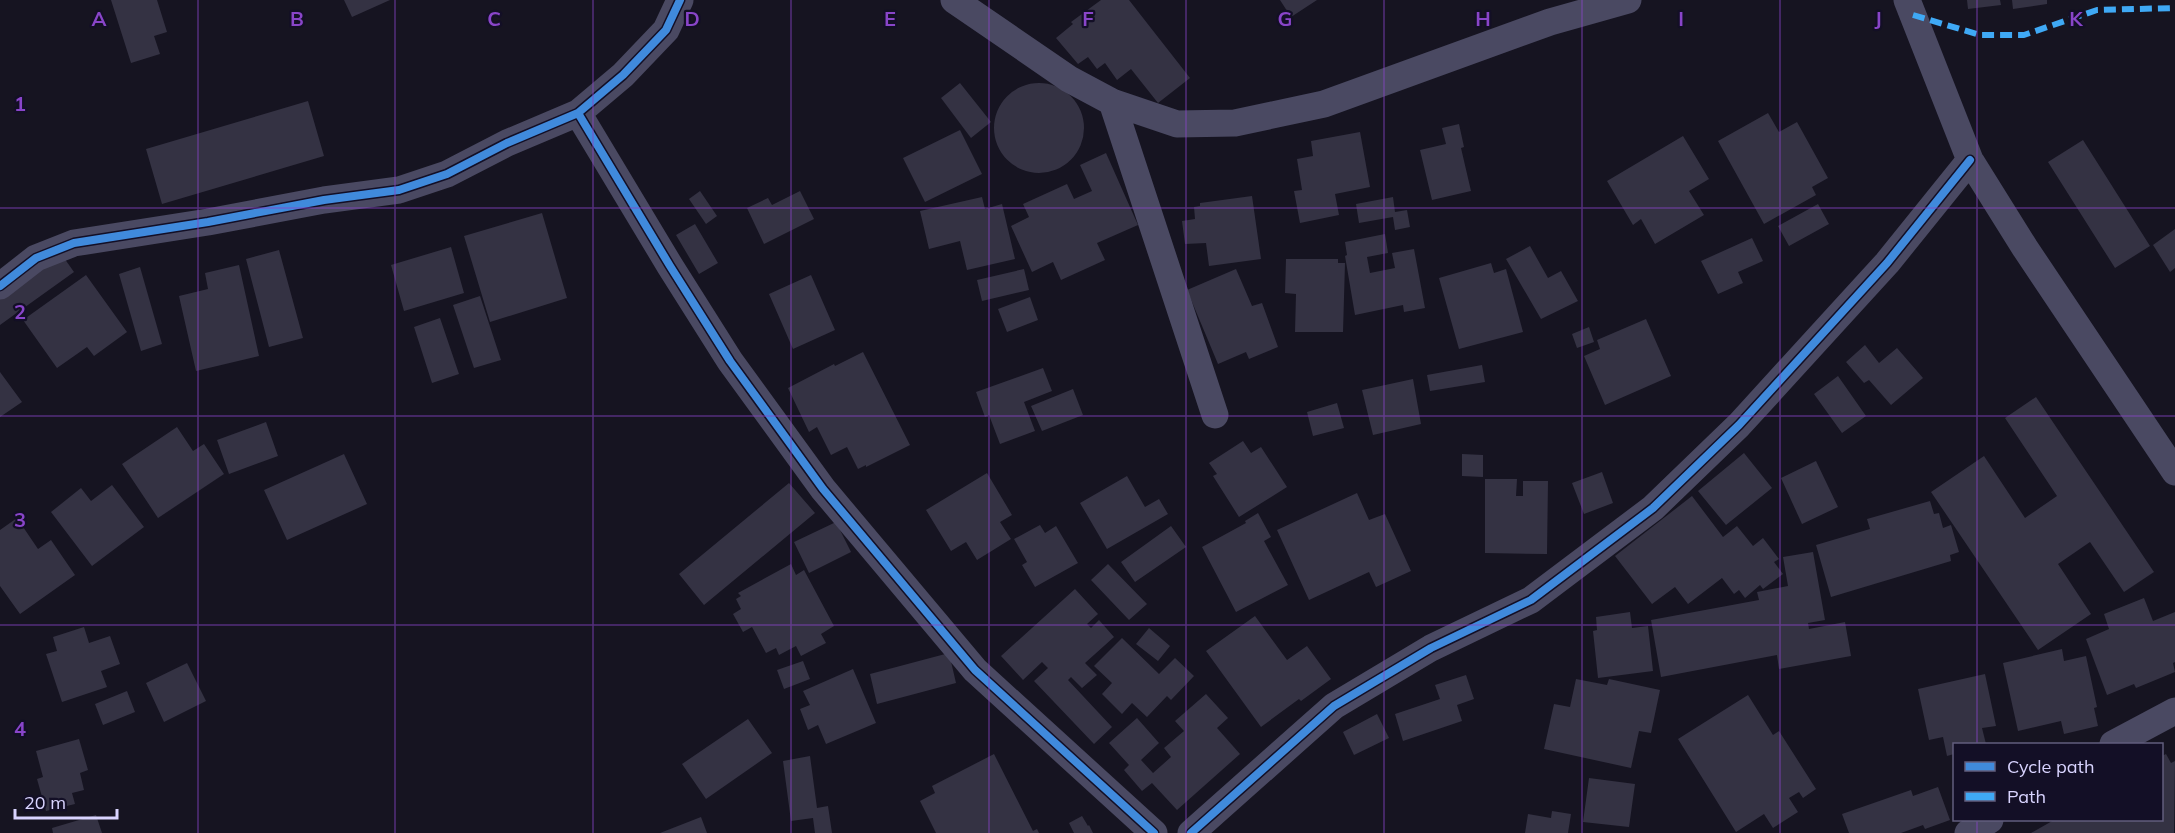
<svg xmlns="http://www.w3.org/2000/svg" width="2175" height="833" font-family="Mulish,sans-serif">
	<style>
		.building { fill: #343243 }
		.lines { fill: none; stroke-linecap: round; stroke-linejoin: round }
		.street { stroke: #4a4962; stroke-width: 27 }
		.quiet { stroke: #3fa9f5; stroke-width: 6; stroke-dasharray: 12 6; stroke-linecap: butt }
		.cycleway-casing { stroke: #130f26; stroke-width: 11 }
		.cycleway { stroke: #408adc; stroke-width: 8 }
		.grid { fill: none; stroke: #8945c9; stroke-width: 1.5; stroke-opacity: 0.55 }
		.grid-label { font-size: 20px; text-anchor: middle; font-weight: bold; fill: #8945c9; stroke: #130f26; stroke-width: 4.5; stroke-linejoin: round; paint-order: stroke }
	</style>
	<rect width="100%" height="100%" fill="#161421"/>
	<path class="building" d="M111 0H157L167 32 154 36 160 54 131 63Z
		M344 0H390L352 17Z
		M1101 0H1129L1190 78 1158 103 1131 69 1117 80 1105 63 1097 69 1088 57 1078 64 1056 38 1073 24 1071 22Z
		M1280 0H1317L1291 17Z
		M1967 0H2000L2001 5 1968 9Z
		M2012 0H2047V4L2013 9Z
		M994 128a45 45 0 1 1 90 0a45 45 0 1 1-90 0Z
		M960 83 991 122 971 138 941 98Z
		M308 101 324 156 162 204 146 149Z
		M1768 113 1779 132 1797 122 1828 178 1812 187 1816 195 1764 224 1718 141Z
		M1459 124 1464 147 1461 148 1471 191 1432 200 1420 150 1446 144 1442 128Z
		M960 130 982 174 925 202 903 158Z
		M1360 132 1370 187 1335 194 1339 215 1300 223 1294 191 1302 190 1297 159 1313 156 1311 141Z
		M1683 136 1709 179 1689 191 1704 215 1655 244 1641 219 1633 225 1607 181Z
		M2083 140 2150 246 2115 268 2048 162Z
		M1106 153 1138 225 1097 243 1105 260 1061 280 1053 262 1032 272 1011 226 1029 217 1023 204 1067 184 1074 199 1092 191 1080 165Z
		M700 191 717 216 706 224 689 199Z
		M800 191 814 219 764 244 747 208 768 198 772 205Z
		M1252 196 1261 259 1209 266 1206 243 1185 244 1182 221 1195 219 1194 207 1200 206V203Z
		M982 197 985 209 1002 204 1015 259 967 270 960 241 929 249 920 211Z
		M1393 197 1395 212 1407 210 1410 227 1395 230 1393 217 1359 223 1356 204Z
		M1818 204 1829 224 1789 246 1778 226Z
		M542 213 567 298 490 322 464 236Z
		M695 224 718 263 699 274 676 235Z
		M2175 229V268L2170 272 2153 245Z
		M1385 234 1388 253 1367 257 1370 273 1395 268 1392 253 1414 249 1425 308 1404 312 1403 305 1355 315 1345 256 1347 255 1345 242Z
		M1752 238 1763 261 1738 272 1743 283 1718 294 1701 261Z
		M1530 246 1548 278 1561 271 1578 301 1541 319 1506 259Z
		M451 247 464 293 404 311 391 265Z
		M279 250 303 338 269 347 246 259Z
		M62 255 74 272 0 325V299Z
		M1286 259H1338V263H1345L1343 332H1295L1296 294 1285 293Z
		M1491 263 1494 273 1506 269 1523 332 1459 349 1439 278Z
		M239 265 259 356 196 371 179 296 208 289 205 273Z
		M140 267 162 344 141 351 119 274Z
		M1024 269 1029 290 982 301 977 280Z
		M1236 269 1252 306 1262 303 1278 347 1249 359 1246 352 1218 364 1187 290Z
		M86 275 127 332 94 356 87 347 57 368 23 320Z
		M811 275 835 330 793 349 769 294Z
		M480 296 501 360 474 368 453 305Z
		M1030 297 1038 320 1007 332 998 309Z
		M440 318 459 374 432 383 414 327Z
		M1646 319 1671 376 1605 405 1584 356 1600 349 1597 340Z
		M1589 327 1594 342 1577 348 1572 334Z
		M1865 345 1879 363 1897 348 1923 378 1891 405 1869 380 1864 383 1846 362Z
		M863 352 910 445 866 467V465L858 469 847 447 831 455 817 427 809 432 788 388 834 364 835 366Z
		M1482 365 1485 382 1430 391 1427 375Z
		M1043 368 1052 391 1024 402 1035 431 1000 444 989 415 985 417 976 392Z
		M0 372 22 402 0 417Z
		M1838 376 1866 416 1842 433 1814 394Z
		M1413 379 1421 424 1373 435 1362 390Z
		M1073 389 1083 415 1042 431 1031 406Z
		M2036 397 2154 572 2124 592 2090 542 2058 564 2091 614 2038 650 1931 492 1984 456 2025 518 2057 496 2005 418Z
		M1337 403 1344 428 1313 436 1307 412Z
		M266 422 278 456 229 474 217 440Z
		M177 427 193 451 204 444 224 474 158 518 122 464Z
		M1243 441 1251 453 1261 447 1287 487 1239 517 1213 476 1217 474 1209 463Z
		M1744 453 1772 488 1726 525 1698 491Z
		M344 454 367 504 287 540 264 490Z
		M1462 454 1483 455V477L1462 476Z
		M1816 461 1838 507 1802 524 1781 478Z
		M1602 472 1613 503 1584 514 1572 483Z
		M987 473 1012 515 1000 522 1011 539 977 560 966 542 951 551 926 510Z
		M1127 476 1145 507 1159 499 1168 514 1107 549 1080 503Z
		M1485 479H1517L1516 496H1523V481H1548L1547 554 1485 553Z
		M789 483 815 513 704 605 679 574Z
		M112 485 144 527 92 566 51 512 81 488 91 501Z
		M1357 493 1369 520 1385 514 1411 571 1376 587 1369 572 1309 600 1277 530Z
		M1692 496 1723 537 1737 526 1753 546 1763 538 1779 559 1774 562 1783 574 1763 589 1760 585 1745 598 1739 590 1734 594 1722 578 1688 604 1675 587 1652 604 1615 556Z
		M1930 501 1934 514 1939 513 1943 528 1951 525 1959 552 1950 555 1951 561 1831 597 1816 545 1870 529 1867 519Z
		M1258 513 1271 537 1264 541 1288 585 1236 612 1202 547 1246 523 1245 521Z
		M17 518 38 549 51 540 75 575 20 614 0 586V530Z
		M836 522 851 552 809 573 794 542Z
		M1040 525 1045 533 1056 526 1078 563 1035 587 1022 565 1027 562 1014 539Z
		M1171 526 1186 547 1135 582 1121 562Z
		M1813 552 1825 620 1808 623 1809 629 1845 622 1851 656 1779 669 1777 655 1661 677 1651 620 1759 600 1757 592 1788 586 1783 557Z
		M791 564 796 575 804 570 834 626 821 634 826 643 801 656 796 646 779 655 776 648 766 653 752 627 743 632 733 614 741 609 736 599 741 596 738 593Z
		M1108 564 1147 604 1129 620 1091 580Z
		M1075 589 1098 614 1087 624 1091 628 1099 620 1114 637 1085 663 1097 675 1082 688 1071 677 1068 680 1112 727 1094 744 1034 681 1048 668 1042 662 1023 680 1001 656Z
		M2144 598 2153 621 2175 612V662L2173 663 2175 672 2136 688 2134 684 2107 695 2086 639 2109 629 2104 614Z
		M1630 612 1632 628 1648 626 1653 671 1598 678 1593 631 1597 630 1596 617Z
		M1255 616 1287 660 1307 646 1331 679 1301 701 1299 699 1261 727 1206 651Z
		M84 627 89 643 110 636 120 664 101 671 107 687 62 702 46 654 57 651 53 637Z
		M1149 628 1170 646 1158 661 1136 644Z
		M1122 638 1159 674 1175 658 1194 676 1171 700 1167 696 1147 717 1132 703 1122 714 1102 694 1112 683 1094 666Z
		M2062 649 2064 661 2086 656 2097 707 2094 708 2098 726 2064 734 2061 721 2018 731 2003 663Z
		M949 653 956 683 877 704 870 674Z
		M803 661 810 679 784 689 777 670Z
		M187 663 206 701 164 722 146 683Z
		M853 669 876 723 826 744 818 725 808 730 800 709 810 705 803 691Z
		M1985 674 1996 726 1982 728 1986 744H1954V754L1947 756 1943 737 1929 740 1918 689Z
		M1466 675 1474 699 1457 705 1462 721 1403 741 1395 714 1440 699 1435 685Z
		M1576 679 1607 685 1609 679 1660 690 1651 733 1639 731 1631 768 1544 749 1554 704 1570 707Z
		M127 691 135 712 103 725 95 704Z
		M1206 694 1228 718 1217 728 1240 754 1177 810 1152 783 1142 791 1124 770 1129 765 1109 743 1137 718 1159 743 1141 760 1153 773 1171 757 1164 748 1184 731 1175 721Z
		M1748 695 1773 735 1779 731 1816 789 1803 798 1799 792 1789 798 1798 812 1773 828 1764 814 1736 832 1678 739Z
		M1377 714 1389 738 1354 755 1343 732Z
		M748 719 772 753 706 799 682 764Z
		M79 739 88 770 80 773 84 790 72 793 75 804 46 811 37 779 43 777 36 751Z
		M994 754 1033 831 1037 829 1039 833H936L920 801 935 793 932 786Z
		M2166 754 2171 763 2175 761 2174 833H2031L2054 820H2162V756Z
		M810 756 817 808 828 806 832 833H815L813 818 791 821 783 761Z
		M1589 778 1635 784 1629 827 1583 822Z
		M1938 787 1950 820 1925 829 1923 825 1901 833H1849L1842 814 1911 790 1913 796Z
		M1552 811 1571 814 1568 833H1525L1528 814 1551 818Z
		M96 815 102 833H53L52 828Z
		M1082 816 1088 826 1089 825 1093 833H1074L1069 823Z
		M701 817 707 833H660Z"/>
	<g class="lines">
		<path class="street" d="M954 0 1069 79 1112 102 1177 124 1235 123 1324 104 1550 22 1628 0
			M1907 0 1970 160 2025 248 2175 472
			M1112 102 1215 415
			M578 113 670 266 730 361 823 489 975 670 1154 833
			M0 286 36 258 74 243 208 222 324 200 399 190 447 174 507 143 578 113 623 75 666 30 680 0
			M2113 744 2175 711
			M1191 833 1334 706 1431 648 1531 600 1653 508 1739 425 1887 263 1970 160
			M1968 833 1990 820"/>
		<path class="quiet" d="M1913 15 1980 35H2024L2097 10 2175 8"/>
		<g class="cycleway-casing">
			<path id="cycleway" d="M578 113 670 266 730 361 823 489 975 670 1154 833
				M0 286 36 258 74 243 208 222 324 200 399 190 447 174 507 143 578 113 623 75 666 30 680 0
				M1191 833 1334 706 1431 648 1531 600 1653 508 1739 425 1887 263 1970 160"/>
		</g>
		<use href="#cycleway" class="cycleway"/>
	</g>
	<path class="grid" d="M198 0V833M395 0V833M593 0V833M791 0V833M989 0V833M1186 0V833M1384 0V833M1582 0V833M1780 0V833M1977 0V744M0 208H2175M0 416H2175M0 625H2175M1977 820V833"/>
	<g class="grid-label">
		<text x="99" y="26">A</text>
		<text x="297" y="26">B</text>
		<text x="494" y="26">C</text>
		<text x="692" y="26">D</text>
		<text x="890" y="26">E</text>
		<text x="1088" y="26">F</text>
		<text x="1285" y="26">G</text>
		<text x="1483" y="26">H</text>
		<text x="1681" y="26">I</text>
		<text x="1878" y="26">J</text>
		<text x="2076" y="26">K</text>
		<text x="20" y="111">1</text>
		<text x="20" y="319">2</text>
		<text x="20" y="527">3</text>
		<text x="20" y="736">4</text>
	</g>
	<rect x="1953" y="743" width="210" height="78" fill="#130f26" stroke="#625e7d" stroke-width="1.5"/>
	<rect x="1965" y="762" width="30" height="9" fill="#408adc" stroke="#625e7d" stroke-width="1.5"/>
	<text x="2007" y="773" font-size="18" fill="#d9d4ff">Cycle path</text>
	<rect x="1965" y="792" width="30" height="9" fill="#3fa9f5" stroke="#625e7d" stroke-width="1.5"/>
	<text x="2007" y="803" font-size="18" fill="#d9d4ff">Path</text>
	<path d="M15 809v9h102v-9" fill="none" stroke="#d9d4ff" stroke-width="3"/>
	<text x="24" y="809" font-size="18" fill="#d9d4ff" stroke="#130f26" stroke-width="4.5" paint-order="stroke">20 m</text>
</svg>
